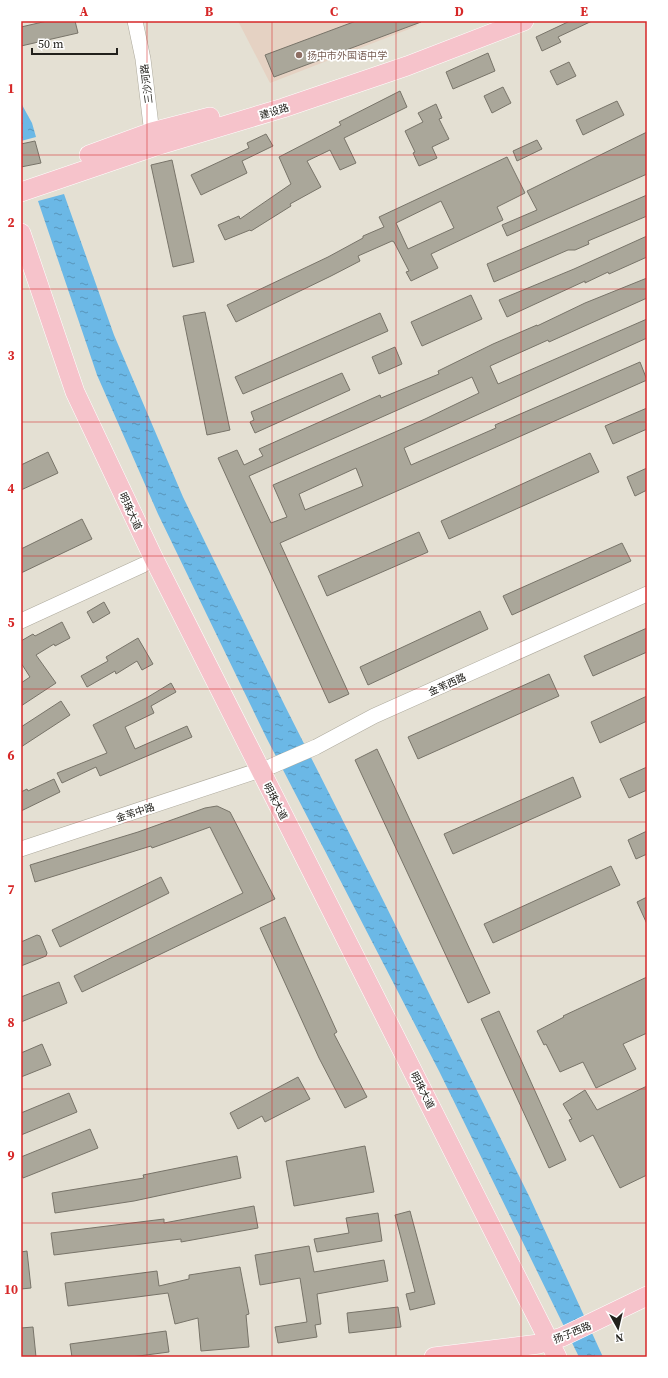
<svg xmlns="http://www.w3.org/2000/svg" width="668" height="1378" font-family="'Source Serif 4','Noto Sans SC',serif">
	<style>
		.education { fill: #e5d2c3 }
		.water { fill: url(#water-ripples) }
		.building { fill: #aaa79a; stroke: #787469; fill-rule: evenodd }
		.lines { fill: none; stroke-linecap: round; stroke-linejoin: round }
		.minor-casing { stroke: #aeaa9d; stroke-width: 16 }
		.major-casing { stroke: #fff; stroke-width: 20 }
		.minor { stroke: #fff; stroke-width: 15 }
		.major { stroke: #f6c3cb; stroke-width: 19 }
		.grid { fill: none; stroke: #d62828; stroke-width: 1; stroke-opacity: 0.55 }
		.education-dot { fill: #8d6e63; stroke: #fff; stroke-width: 1.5 }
		.labels { text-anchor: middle; stroke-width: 3.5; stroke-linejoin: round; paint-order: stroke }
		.education-label { font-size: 10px; fill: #785e54; stroke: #fff; text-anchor: start }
		.street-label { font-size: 10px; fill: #22211c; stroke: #fff }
		.neatline { fill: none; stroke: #d62828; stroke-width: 1.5 }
		.grid-label { font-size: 13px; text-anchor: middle; font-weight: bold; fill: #d62828 }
	</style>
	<defs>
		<pattern id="water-ripples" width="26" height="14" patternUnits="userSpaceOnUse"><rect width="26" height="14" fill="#6bb8e6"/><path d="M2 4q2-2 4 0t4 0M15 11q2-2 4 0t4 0" fill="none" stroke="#5895ba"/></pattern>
	</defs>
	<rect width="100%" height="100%" fill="#e4e0d3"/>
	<path class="education" d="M238 21H415L417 26 270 83Z"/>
	<path class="water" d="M21 103 32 123 36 137 21 141Z
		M64 194 114 335 183 497 285 706 384 902 530 1198 603 1357H579L439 1071 267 739 158 514 97 375 38 201Z"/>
	<path class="building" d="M47 21H75L78 33 21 46V27Z
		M356 21 421 22 274 77 265 55Z
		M570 21H592L558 37 561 42 542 51 536 37Z
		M488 53 495 71 453 89 446 72Z
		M569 62 576 76 557 85 550 71Z
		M503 87 511 103 492 113 484 96Z
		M400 91 407 107 344 138 356 163 340 170 330 150 307 161 321 187 290 204 291 206 251 231 250 230 225 240 218 225 239 216 240 219 291 184 279 157 341 125 339 122Z
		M617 101 624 115 583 135 576 120Z
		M436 104 442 118 439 119 449 139 432 147 437 158 419 166 413 153 415 152 405 131 423 122 418 113Z
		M647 132V174L507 236 502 225 537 210 527 191Z
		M266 134 273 146 242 161 247 173 201 195 191 175 249 148 247 143Z
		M537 140 542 149 517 161 513 151Z
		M35 141 41 163 21 167V144Z
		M507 157 525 193 497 207 503 220 431 254 438 268 411 281 406 272 409 271 394 242 392 241 358 256 360 261 331 276 236 322 227 305 328 257 363 238V236L384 227 379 217ZM441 201 454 228 408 249 396 223Z
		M172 160 194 262 173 267 151 165Z
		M647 195V216L588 241 589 244 575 250H568L494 282 487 264Z
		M647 236V257L609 274 608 272 585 283V281L507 317 499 300 574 269Z
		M647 278V298L549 342 548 340 490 366 498 384 647 319V338L404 448 411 465 496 428 495 425 640 362 647 380 280 543 349 694 329 703 218 458 237 450 244 465 263 456 259 449 380 395 381 398 439 374 438 371 493 344 537 325V326L585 303ZM472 377 479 393 425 419 273 485 287 517 271 523 249 476ZM356 468 363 486 305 510 299 494Z
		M471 295 482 319 422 346 411 322Z
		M205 312 230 430 207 435 183 316Z
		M380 313 388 331 243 394 235 377Z
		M395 347 402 364 379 374 372 357Z
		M342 373 350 390 255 433 250 422 254 420 251 412Z
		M647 408V429L613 444 605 426Z
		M48 452 58 473 21 490V465Z
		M590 453 599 472 449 539 441 521Z
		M647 468V490L635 496 627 477Z
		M82 519 92 539 21 573V549Z
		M419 532 428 552 327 596 318 576Z
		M622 543 631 561 512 615 503 596Z
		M104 602 110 613 93 623 87 612Z
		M480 611 488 629 368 685 360 667Z
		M62 622 70 638 55 646 54 644 36 655 56 683 21 706V683L30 677 21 663V641L33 634 35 636Z
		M647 628V652L593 676 584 656Z
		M138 638 153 664 142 670 137 661 116 674 115 671 87 687 81 676 108 661 106 657Z
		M549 674 559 696 418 759 408 737Z
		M171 683 176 692 151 706 154 713 125 727 135 749 187 726 192 737 100 776 96 767 62 783 57 773 107 753 93 725 148 697Z
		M647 696V721L600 743 591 722Z
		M61 701 70 715 21 747V727Z
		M377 749 490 993 468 1003 355 760Z
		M647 767V790L629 798 620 779Z
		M573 777 581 797 453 854 444 834Z
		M54 779 60 792 21 811V792L27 789 28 791Z
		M217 806 230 812 275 899 82 992 74 976 243 893 210 827 152 848 151 846 35 882 30 865 138 832 205 808Z
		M647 831V854L636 859 628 840Z
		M611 866 620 885 493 943 484 924Z
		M161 877 169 893 60 947 52 930Z
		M647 897V924L637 902Z
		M285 917 337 1032 334 1034 367 1097 345 1108 319 1058 260 928Z
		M37 935 40 936 47 953 46 956 21 966V942Z
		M647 977V1033L623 1044 636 1069 596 1088 583 1062 560 1072 546 1044 544 1045 537 1031 564 1017 563 1016Z
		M59 982 67 1003 21 1022V997Z
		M499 1011 566 1160 549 1168 481 1019Z
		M42 1044 51 1065 21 1077V1053Z
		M298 1077 310 1099 265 1122 262 1116 238 1129 230 1113Z
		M647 1086V1175L620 1188 593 1135 580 1142 569 1120 572 1119 563 1104 585 1090 597 1110Z
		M69 1093 77 1112 21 1135V1113Z
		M90 1129 98 1148 23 1178 21 1173V1157Z
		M365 1146 374 1192 294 1206 286 1161Z
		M237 1156 241 1178 134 1201 55 1213 52 1193 144 1178 143 1175Z
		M254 1206 258 1228 181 1242V1239L54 1255 51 1233 164 1219V1223Z
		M410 1211 435 1304 410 1310 406 1294 415 1292 395 1215Z
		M378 1213 382 1241 317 1252 314 1239 349 1233 346 1218Z
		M309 1246 314 1272 384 1260 388 1281 317 1294 321 1324 315 1325 317 1337 278 1343 275 1327 307 1322 300 1278 260 1285 255 1255Z
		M27 1251 31 1288 21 1289V1252Z
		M240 1267 249 1314 246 1315 249 1347 201 1351 198 1318 175 1324 168 1293 68 1306 65 1283 157 1271 159 1286 189 1279V1275Z
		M398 1307 401 1327 349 1333 347 1313Z
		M33 1327 36 1357H21V1328Z
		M166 1331 169 1352 131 1357H72L70 1344Z"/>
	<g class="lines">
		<g class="minor-casing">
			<path id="minor" d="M135 21 143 59 153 142
				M21 621 143 565
				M21 849 272 766 316 747 374 716 647 594"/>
		</g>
		<g class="major-casing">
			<path id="major" d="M89 155 152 132 210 117
				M21 192 153 147 283 108 407 66 524 21
				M21 233 75 392 153 557 557 1357
				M434 1357 539 1344 562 1337 647 1296"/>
		</g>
		<use href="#minor" class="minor"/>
		<use href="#major" class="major"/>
	</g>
	<path class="grid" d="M147 21V1357M272 21V1357M396 21V1357M521 21V1357M21 155H647M21 289H647M21 422H647M21 556H647M21 689H647M21 822H647M21 956H647M21 1089H647M21 1223H647"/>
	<circle class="education-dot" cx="299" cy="55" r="4"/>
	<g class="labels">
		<g class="education-label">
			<text x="307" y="59">扬中市外国语中学</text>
		</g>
		<g class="street-label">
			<text transform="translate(146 84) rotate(-97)" y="4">三沙河路</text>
			<text transform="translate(274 111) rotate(-17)" y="4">建设路</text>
			<text transform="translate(131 511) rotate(65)" y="4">明珠大道</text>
			<text transform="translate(447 684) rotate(-24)" y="4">金苇西路</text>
			<text transform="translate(276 801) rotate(63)" y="4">明珠大道</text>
			<text transform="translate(135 812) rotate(-18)" y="4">金苇中路</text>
			<text transform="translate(423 1090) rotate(63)" y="4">明珠大道</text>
			<text transform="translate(572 1332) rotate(-22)" y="4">扬子西路</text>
		</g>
	</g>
	<rect width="668" height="1378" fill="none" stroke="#ffffff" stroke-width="44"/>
	<g transform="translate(618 1328) rotate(172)" stroke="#ffffff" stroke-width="3" paint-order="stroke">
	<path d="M0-3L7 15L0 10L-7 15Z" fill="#22211c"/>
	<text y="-6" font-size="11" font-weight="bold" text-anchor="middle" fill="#22211c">N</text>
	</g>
	<path d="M32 48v6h85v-6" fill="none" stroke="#22211c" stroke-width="2"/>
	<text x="38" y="48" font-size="12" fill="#22211c" stroke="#ffffff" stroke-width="3" paint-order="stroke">50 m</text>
	<rect x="22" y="22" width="624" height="1334" class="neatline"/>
	<g class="grid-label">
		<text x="84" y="16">A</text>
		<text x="209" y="16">B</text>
		<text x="334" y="16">C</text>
		<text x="459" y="16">D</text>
		<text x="584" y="16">E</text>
		<text x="11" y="93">1</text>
		<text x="11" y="227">2</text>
		<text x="11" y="360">3</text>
		<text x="11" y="493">4</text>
		<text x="11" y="627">5</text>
		<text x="11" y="760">6</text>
		<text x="11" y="894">7</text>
		<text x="11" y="1027">8</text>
		<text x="11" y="1160">9</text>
		<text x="11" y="1294">10</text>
	</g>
</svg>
